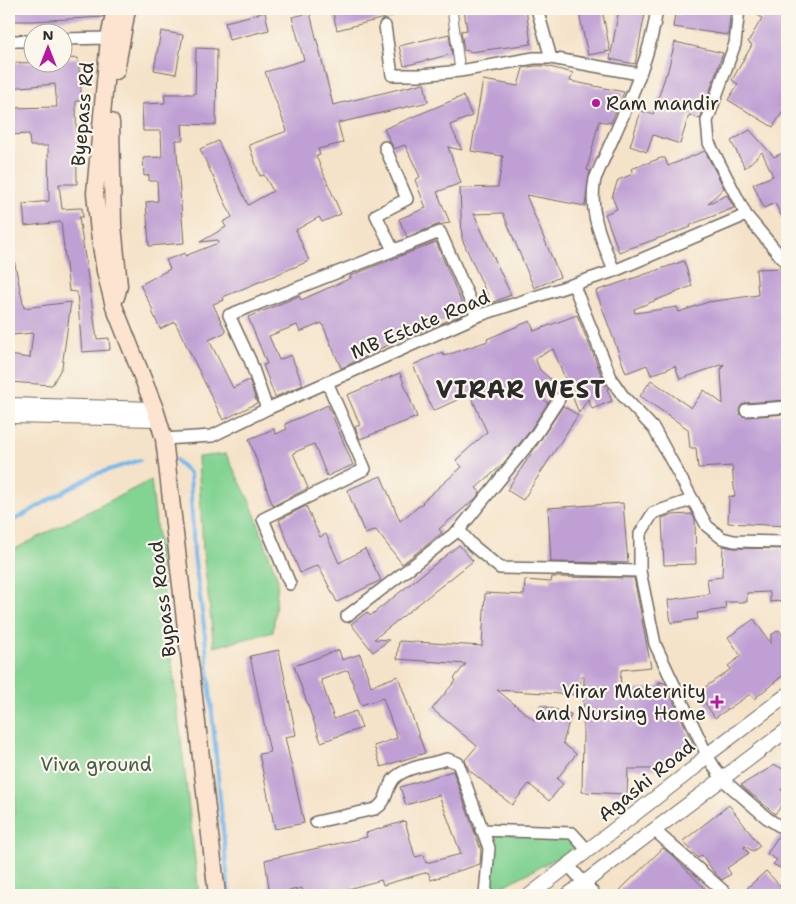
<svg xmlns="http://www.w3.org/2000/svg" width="796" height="904" font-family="'Shantell Sans',sans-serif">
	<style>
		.green { fill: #83d393; stroke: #577f5f }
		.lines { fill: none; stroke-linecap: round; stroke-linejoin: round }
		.stream { stroke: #77b7eb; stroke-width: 4 }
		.building { fill: #c0a0d4 }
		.pedestrian-casing { stroke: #726b62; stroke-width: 11 }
		.minor-casing { stroke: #726b62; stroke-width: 14 }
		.tertiary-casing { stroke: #726b62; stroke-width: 16 }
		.secondary-casing { stroke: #726b62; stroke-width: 19 }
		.pedestrian { stroke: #fff; stroke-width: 9 }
		.minor { stroke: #fff; stroke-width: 11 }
		.tertiary { stroke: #fff; stroke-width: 14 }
		.secondary { stroke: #fde4d0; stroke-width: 16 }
		.poi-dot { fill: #b5179e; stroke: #fbf7ec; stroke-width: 2 }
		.labels { text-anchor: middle; stroke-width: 4.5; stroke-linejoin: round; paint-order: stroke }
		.poi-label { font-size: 19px; fill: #2b2b2b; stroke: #fbf7ec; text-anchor: start }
		.street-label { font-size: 19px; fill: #2b2b2b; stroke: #fbf7ec }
		.park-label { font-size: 19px; fill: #455d4a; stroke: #fbf7ec }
		.district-label { font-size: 24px; font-weight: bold; letter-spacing: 1px; fill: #2b2b2b; stroke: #fbf7ec }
	</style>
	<rect width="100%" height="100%" fill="#fbf7ec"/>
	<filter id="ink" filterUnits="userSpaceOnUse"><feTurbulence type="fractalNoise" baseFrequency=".02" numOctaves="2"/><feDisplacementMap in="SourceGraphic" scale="10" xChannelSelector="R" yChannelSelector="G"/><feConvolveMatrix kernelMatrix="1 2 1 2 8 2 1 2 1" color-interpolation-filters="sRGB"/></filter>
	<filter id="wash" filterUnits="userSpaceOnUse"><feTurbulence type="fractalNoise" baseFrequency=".0096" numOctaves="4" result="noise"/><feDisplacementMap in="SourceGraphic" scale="20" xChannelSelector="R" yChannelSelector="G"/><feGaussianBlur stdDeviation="1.12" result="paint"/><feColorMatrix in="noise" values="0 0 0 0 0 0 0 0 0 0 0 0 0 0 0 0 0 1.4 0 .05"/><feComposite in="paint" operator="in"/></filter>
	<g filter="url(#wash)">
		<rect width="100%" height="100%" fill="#f5e3c9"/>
		<path class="green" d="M226 454 251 504 278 580 273 632 214 647 203 551 198 457Z
			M151 480 199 895H9V850L16 798 9 789V552Z
			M500 834 570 838 575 848 487 895 493 840Z"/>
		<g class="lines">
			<path class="stream" d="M176 460 190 474 194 555 204 626 229 895
				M9 523 93 475 140 460"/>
		</g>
		<g id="blocks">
			<path class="building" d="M9 9H105L103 17 33 21H9Z
				M332 9H408V12L337 30Z
				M464 9H526L531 44 470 52 469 50 464 51 461 31 467 30Z
				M578 9H602L610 51 588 55Z
				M619 9H646L635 64 610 59Z
				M682 9H731L728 35 673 27 675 14 681 15Z
				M748 9H787V116L782 113 773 127 728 100 738 84 732 80 752 45 748 42 762 18Z
				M265 12 269 30 229 40 225 22Z
				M310 13 333 105 424 83 428 102 338 123 343 143 318 149 320 155 316 156 341 214 322 222 319 217 296 230 309 261 223 297 224 300 213 304 226 332 209 340 233 388 249 380 257 403 223 420 175 322 160 329 152 311 153 310 140 285 170 269 166 260 185 253V256L218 243V240L200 242 226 227 223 222 232 217 200 149 218 141 248 205 273 191 264 175 260 176 249 145 287 131 265 72 304 60 292 17Z
				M161 31 183 35 176 74 154 70Z
				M449 34 452 54 404 66 399 46Z
				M675 42 723 53 700 119 689 115 680 144 653 135 647 152 630 146 641 111 653 114 666 74H667Z
				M196 48 217 49 216 125 182 124 183 140H176L184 243 149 246 146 202 158 201 157 181H149V175L144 176 143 158 162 157 161 131H143L142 104 165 103 164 94H195Z
				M78 58 82 101H76L77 184H59L62 209 82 208 83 217H79L97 339 109 338 110 350 82 352 77 292 69 291 61 222 25 226 23 204 49 201 48 146H30L29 134 9 135V108L57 107 55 84 9 88V63L62 62V59Z
				M535 66H546L573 73 570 81 624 92 611 123 599 121 587 170 590 171 585 206 526 195 560 277 534 288 503 213 474 214 511 295 491 303 462 239 460 188 498 187 503 156 471 151 483 80 518 86 523 68Z
				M463 96 472 116 450 125 462 150 448 147 461 183 437 192 450 223 437 225 407 237 399 219 426 208 415 180 420 177 405 145 394 149 384 129Z
				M750 130 774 157 787 151V228L775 203 764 208 753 184 773 176 762 152 745 168 731 141Z
				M705 151 724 188 707 204 727 195 734 208 690 225 691 227 619 252 605 214 617 209 612 197 618 180 633 174 631 169 661 158H665L668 166Z
				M436 242 466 313 367 354 368 356 341 368 322 323 300 332 297 325 269 336 279 360 291 355 303 385 275 397 263 365 267 364 248 317 299 296 301 300 351 278 350 276Z
				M13 255 24 308 71 302 62 367 52 385 9 382V355L30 358 33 333 12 335 9 309V256Z
				M684 261 692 286 634 309 635 313 677 307 679 312 708 302 758 295 756 269 780 268 787 271V400L745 403 739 410 740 415 746 417 787 414V526L728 523 729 496 735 497 732 466 698 468 696 448H690L688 429 640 396 651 380 691 408 704 390 723 404 721 369 724 364 680 379 675 366 651 375 647 365 626 373 596 291Z
				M577 315 612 401 592 409 588 399 579 413 553 349 535 358 540 370 555 383 542 398 548 403 529 432 502 465 476 488 480 492 476 498 439 529 442 533 402 564 376 530 365 534 347 490 381 476 400 521 423 503 422 502 462 467 456 460 487 432 470 394 433 411 413 365 442 352 444 356 488 341 487 339 530 321 534 331Z
				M400 373 417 417 360 439 355 427 360 425 347 395Z
				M328 405 353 465 327 476 314 444 293 453 308 488 273 506 249 439 274 429 276 434 287 429 285 424Z
				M563 406 578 415 523 500 507 490Z
				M623 503 628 563 551 562 548 508Z
				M306 506 320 537 326 534 339 563 365 549 381 580 337 602 318 565 300 573 279 520Z
				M692 514 695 520 696 564 664 565 662 518 671 515Z
				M459 545 473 561 374 639 389 640 373 652 351 624 367 612 370 616Z
				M723 546 734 548 787 549V599H782V601L770 602V592L747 593V602H725L726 609 697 613 698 619 671 623 668 600 709 594 707 579 722 577Z
				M552 577 634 578 651 667 621 670 620 692 659 687V682L665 683 693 744 658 769H628L627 794 582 792 584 676H582L577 695 497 690 535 721 540 705 571 714 563 743 576 754 557 779 563 784 549 801 529 784 512 805 469 770 465 760 477 746 432 709 456 680 454 678 466 664 397 659 399 641 482 646 485 593 524 595 525 580 551 582Z
				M754 619 771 644V635L779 630 787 642V672L754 699 750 694 715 718 698 692 731 669 728 666 741 656 728 637Z
				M279 650 296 735 285 737 304 823 275 829 259 754 270 752 250 656Z
				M339 650 342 660 360 654 371 686 398 676 425 753 381 767 374 746 397 738 383 698 361 705 348 670 321 680 334 719 356 711 362 728 321 742 294 666Z
				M775 765 787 771V782L781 790 787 793V799L775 814 741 785Z
				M453 771 481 850 480 864 431 880 428 872 383 885 381 880 326 895H304L302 888 270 895 265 860 367 837 366 833 405 821 415 857 424 855 426 863 461 854 439 795 406 805 400 787Z
				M729 805 760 846 753 851 745 846 744 848 749 853 727 868 731 874 722 880 714 872 702 855 698 858 683 841Z
				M779 835 787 839V872L773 864 777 860 767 854Z
				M663 848 672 855 711 895H625L620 890Z
				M766 871 787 893V895H753L747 888Z"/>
		</g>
	</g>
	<g filter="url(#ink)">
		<use href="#blocks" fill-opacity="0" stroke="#726b62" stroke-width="1"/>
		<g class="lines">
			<g class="pedestrian-casing">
				<path id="pedestrian" d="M452 9 460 71"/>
			</g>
			<g class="minor-casing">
				<path id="minor" d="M537 9 551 58
					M739 9 735 44 707 121 709 143 746 215 787 264
					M385 26 392 75H421L460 71 534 58H551L639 74
					M62 39 109 38 115 40
					M9 41H32
					M385 147 407 199 376 215 393 250
					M614 271C602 239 588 214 595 179 618 124 649 68 657 9
					M574 286 612 380 623 396 654 429 707 526 722 538 734 541 787 542
					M267 409 250 360 229 315 440 232 477 316
					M746 410 787 407
					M164 439 212 436 267 409 477 316 614 271 746 215
					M691 500 653 513 640 534V571L655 644 707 755 721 778 767 818 787 831
					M459 530 472 545 500 568 640 571
					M290 584 263 519 365 469 327 382
					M347 616 459 530 535 436 559 399
					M316 822 375 809C388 802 385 791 393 780 403 767 432 764 447 759L458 763 489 848 485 895
					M481 830 572 833 582 844
					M654 830 728 895
					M569 866 595 895"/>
			</g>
			<g class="tertiary-casing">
				<path id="tertiary" d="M9 405 155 409
					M9 416 158 419
					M530 895 694 768 707 755 787 695
					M568 895 787 730"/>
			</g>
			<g class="secondary-casing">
				<path id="secondary" d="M115 9 109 38 95 193 99 232 105 271 114 306 155 409 164 439 217 895
					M116 71 127 9
					M111 122 113 225 119 286 116 297"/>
			</g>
			<use href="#pedestrian" class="pedestrian"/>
			<use href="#minor" class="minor"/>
			<use href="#tertiary" class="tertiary"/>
			<use href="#secondary" class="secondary"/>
		</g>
	</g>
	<g class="poi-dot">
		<circle cx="596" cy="103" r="5"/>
		<path d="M714.5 694.5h5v5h5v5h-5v5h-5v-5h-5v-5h5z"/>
	</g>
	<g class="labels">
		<g class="poi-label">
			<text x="606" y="110">Ram mandir</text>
			<text x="706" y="698" text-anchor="end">Virar Maternity<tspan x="706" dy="22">and Nursing Home</tspan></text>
		</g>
		<g class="street-label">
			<text transform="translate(82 114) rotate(-85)" y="7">Byepass Rd</text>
			<text transform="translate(420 324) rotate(-23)" y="7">MB Estate Road</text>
			<text transform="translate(162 599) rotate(-97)" y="7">Bypass Road</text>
			<text transform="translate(646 780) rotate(-39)" y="7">Agashi Road</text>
		</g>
		<g class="park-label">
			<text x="96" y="771">Viva ground</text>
		</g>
		<g class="district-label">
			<text x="521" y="398">VIRAR WEST</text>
		</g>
	</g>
	<rect width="796" height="904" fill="none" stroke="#fbf7ec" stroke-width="30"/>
	<g transform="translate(48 48)"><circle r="24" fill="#fbf7ec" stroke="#a8a59f"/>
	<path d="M0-4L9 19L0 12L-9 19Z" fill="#b5179e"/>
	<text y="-8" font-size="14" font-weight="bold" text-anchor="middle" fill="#2b2b2b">N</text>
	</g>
</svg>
